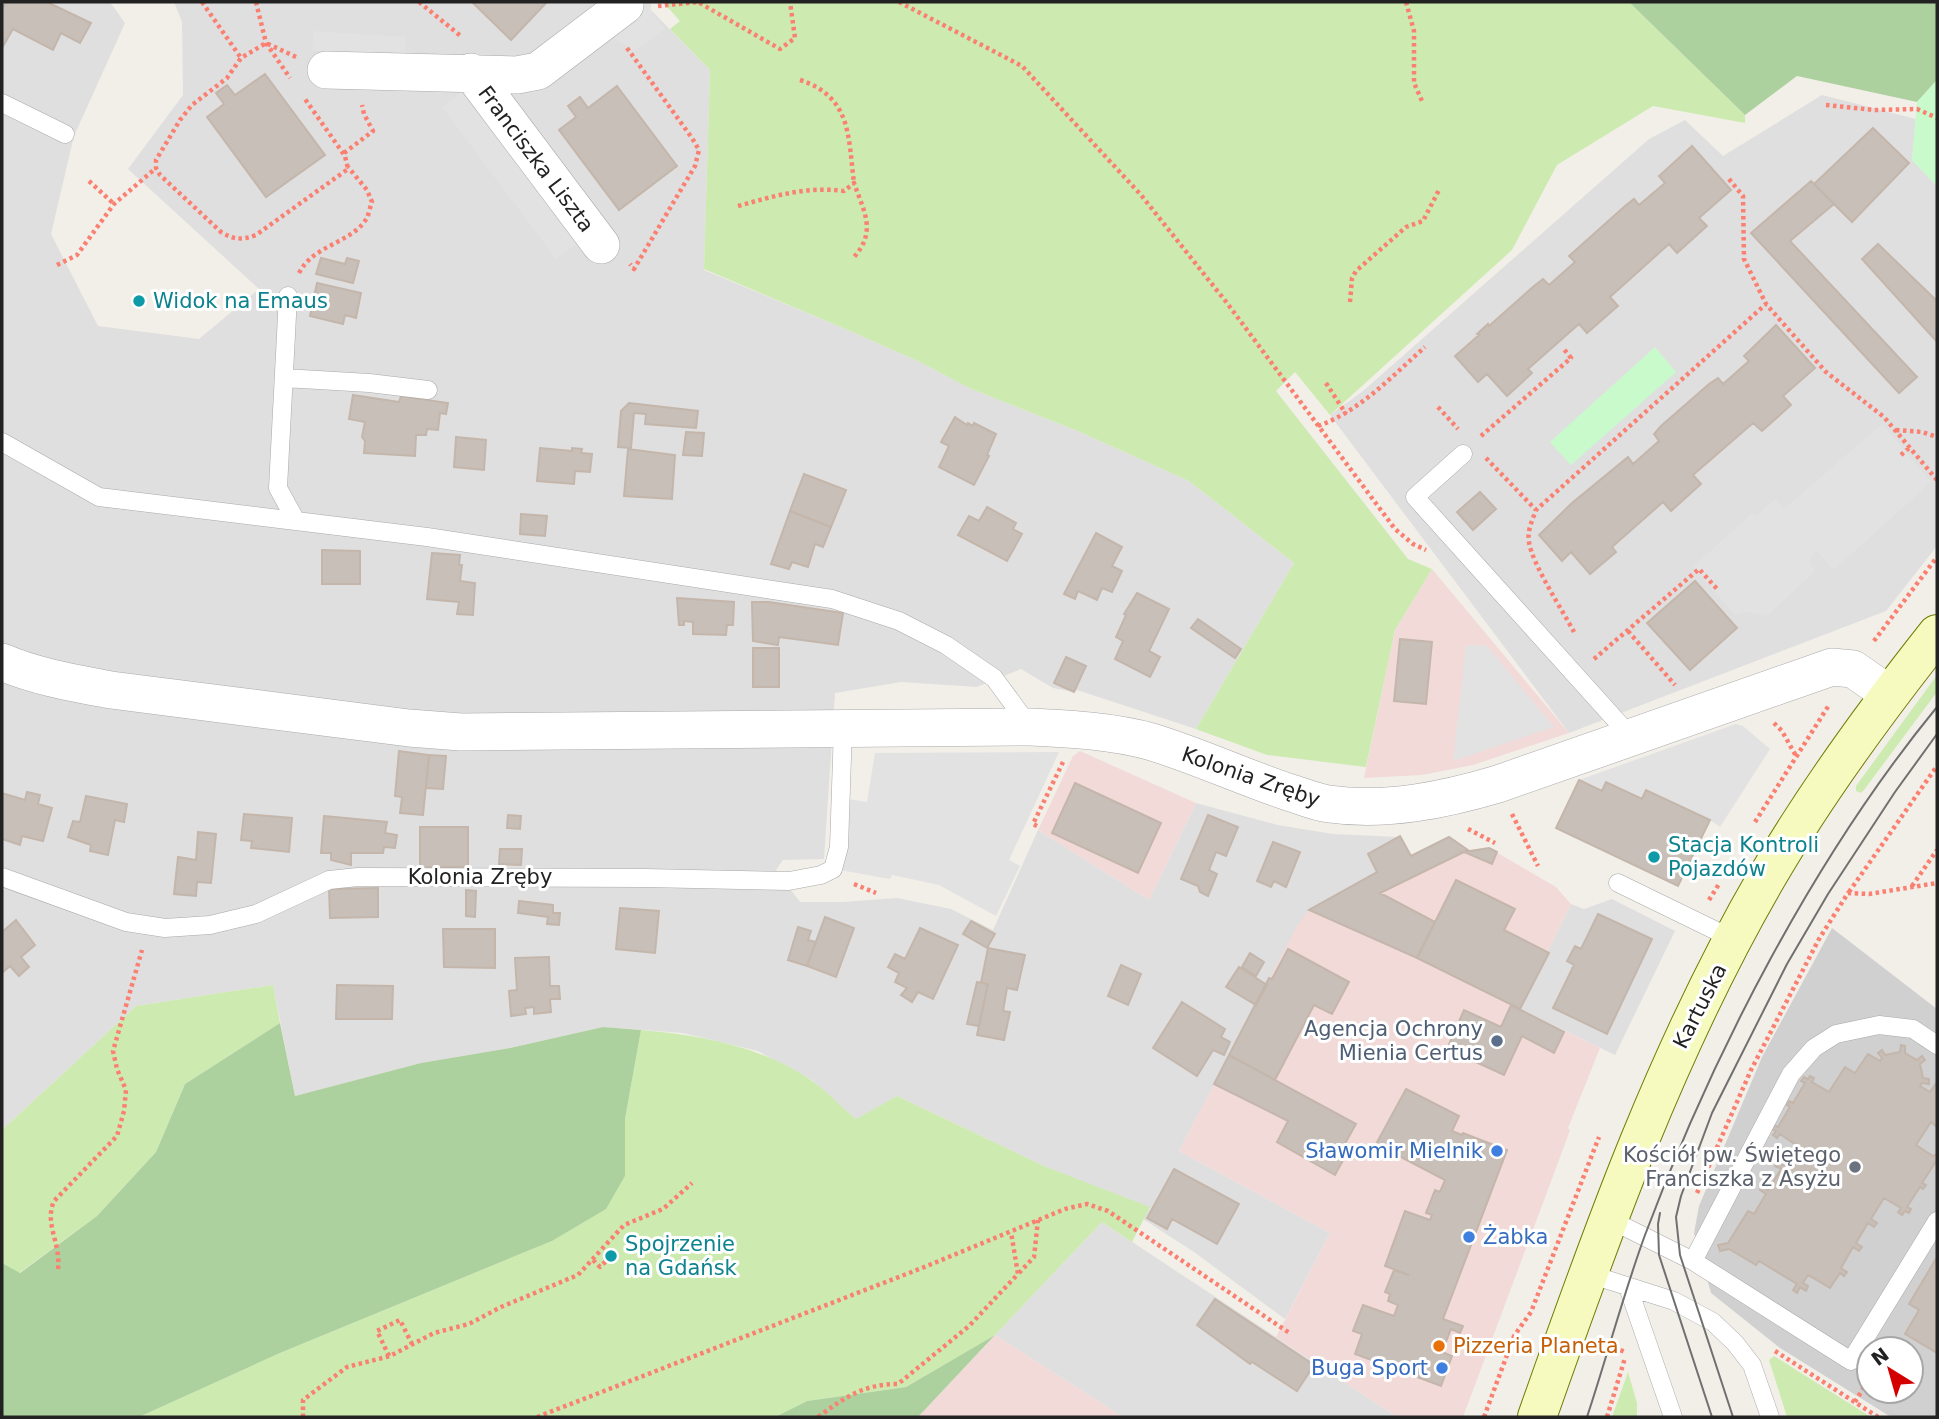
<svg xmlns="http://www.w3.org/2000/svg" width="1939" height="1419" font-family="'DejaVu Sans',sans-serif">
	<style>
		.residential { fill: #e0dfdf }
		.commercial { fill: #f2dad9 }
		.religious { fill: #d0d0d0; fill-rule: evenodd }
		.grass { fill: #cdebb0 }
		.forest { fill: #add19e }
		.park { fill: #c8facc }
		.parking { fill: #e2e2e2 }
		.building { fill: #c7bfb8; stroke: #c4b6ab; stroke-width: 2 }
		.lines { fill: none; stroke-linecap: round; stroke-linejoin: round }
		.lane-casing { stroke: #a9a9a9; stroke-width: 19 }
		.street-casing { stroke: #a9a9a9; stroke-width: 38 }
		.secondary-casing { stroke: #707d05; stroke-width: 40 }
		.path { stroke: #fa8072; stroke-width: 4.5; stroke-dasharray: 3.5 3.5; stroke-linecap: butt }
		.lane { stroke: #fff; stroke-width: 18 }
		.street { stroke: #fff; stroke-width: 37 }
		.secondary { stroke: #f7fabf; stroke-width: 38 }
		.tram { stroke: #707070; stroke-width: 2 }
		.culture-dot { fill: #0f9aa8; stroke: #fff; stroke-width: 2.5 }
		.service-dot { fill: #5c6f8a; stroke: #fff; stroke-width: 2.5 }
		.shop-dot { fill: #3f7fe0; stroke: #fff; stroke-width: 2.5 }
		.worship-dot { fill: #6b7280; stroke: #fff; stroke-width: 2.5 }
		.food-dot { fill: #e8710a; stroke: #fff; stroke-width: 2.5 }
		.labels { text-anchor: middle; stroke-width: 6; stroke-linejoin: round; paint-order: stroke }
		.street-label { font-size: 21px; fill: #222; stroke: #fff }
		.culture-label { font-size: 21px; fill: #0d838f; stroke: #fff; text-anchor: start }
		.service-label { font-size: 21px; fill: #4e5e75; stroke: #fff; text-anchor: end }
		.shop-label { font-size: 21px; fill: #366cbe; stroke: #fff; text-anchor: end }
		.worship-label { font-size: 21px; fill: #5b616d; stroke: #fff; text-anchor: end }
		.food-label { font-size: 21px; fill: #c56008; stroke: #fff; text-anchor: start }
	</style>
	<rect width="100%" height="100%" fill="#f2efe9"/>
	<path class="residential" d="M2 2H110L125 23 74 136 51 234 98 326 199 339 259 289 128 169 183 95 182 22 174 2H643L710 70 704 270 850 331 920 362 969 388 1080 432 1189 481 1294 563 1196 729 1077 690 1074 692 1053 688 1021 669 977 687 901 682 835 693 824 859 783 860 776 870 800 902H843L897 898 951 909 993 930 1038 830 1149 900 1196 803 1278 825 1333 834 1398 837 1377 872 1267 985 1179 1151 1330 1233 1285 1319 1194 1252 1143 1219 1150 1208 1044 1166 897 1096 856 1120 812 1080 758 1051 683 1033 603 1027 510 1048 421 1063 295 1096 273 985 136 1006 2 1130Z
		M1822 95 1916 119 1912 160 1937 186V546L1886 611 1569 733 1330 415 1363 391 1649 139 1685 120 1723 156Z
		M1612 899 1675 931 1615 1055 1520 1009 1571 904 1584 909Z
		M1102 1222 1397 1417H1123L995 1335Z"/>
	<path class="commercial" d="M1432 569 1569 733 1473 765 1422 775 1364 778 1395 630Z
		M1080 751 1196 803 1149 900 1038 830 1073 756Z
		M1400 836 1411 856 1449 837 1468 850 1489 848 1556 887 1571 904 1520 1009 1600 1048 1568 1128 1570 1130 1562 1152 1463 1417H1397L1276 1337 1330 1233 1179 1151 1297 926 1309 910 1377 873 1368 854Z
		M995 1335 1123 1417H918Z"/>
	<path class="religious" d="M1832 928 1937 1009V1417H1891L1780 1348 1711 1293 1694 1233 1699 1206 1762 1057ZM1869 1349H1911V1391H1869Z"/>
	<path class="grass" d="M663 2H1629L1745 115V123L1653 106 1557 165 1512 250 1330 415 1295 372 1276 391 1408 559 1432 569 1395 630 1366 767 1267 755 1196 729 1294 563 1189 481 1080 432 969 388 920 362 850 331 704 269 710 70 670 29 680 21Z
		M1937 675V692L1864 790 1861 793 1856 791V786Z
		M273 985 280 1023 185 1084 156 1152 97 1216 19 1273 2 1263V1130L136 1006Z
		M641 1030C700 1035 761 1046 811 1080 827 1091 841 1107 856 1119L897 1096 1044 1166 1150 1207 1132 1242 1102 1222 995 1335 906 1387 807 1401 775 1417H139L280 1353 552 1241 605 1209 625 1176V1119Z
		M1774 1356 1871 1417H1787L1769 1360Z
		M1628 1372 1637 1403V1417H1612Z"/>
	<path class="forest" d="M1629 2H1937V80L1917 102 1797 76 1745 115Z
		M280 1023 295 1096 421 1063 510 1048 603 1027 641 1030 625 1119V1176L606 1209 552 1241 280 1353 139 1417H2V1263L20 1273 97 1216 156 1152 185 1084Z
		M995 1335 918 1417H775L807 1401 906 1387Z"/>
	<path class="park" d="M1937 80V186L1912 160 1917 102Z
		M1655 347 1676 372 1571 465 1550 442Z"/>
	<path class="parking" d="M597 2H651V12L665 29 635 51 616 40 594 15Z
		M314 31 406 37 405 57 312 50Z
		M463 91 577 243 556 259 442 107Z
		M1882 424 1931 482 1834 570 1816 550 1809 562 1815 571 1767 616 1746 612 1735 615 1693 567 1752 513 1756 516 1775 499 1784 509Z
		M1466 645 1487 646 1554 727 1453 761Z
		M1736 724 1743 726 1770 749 1720 827 1710 820 1647 790 1642 799 1607 782 1602 791 1579 780Z
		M1059 752 1009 860 1020 866 996 916 939 885 892 875 890 879 840 870 848 799 867 802 875 753Z"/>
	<path class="building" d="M6 2H47L91 23 80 43 61 33 53 50 13 29 2 48V9Z
		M472 2H547L511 40Z
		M265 74 325 155 266 197 207 117 224 104 216 93 227 85 235 95Z
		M617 86 677 166 619 210 559 130 576 117 568 106 580 97 588 108Z
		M1873 128 1909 163 1852 222 1814 184Z
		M1692 146 1731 190 1699 218 1707 226 1677 253 1669 244 1610 297 1618 306 1587 333 1579 324 1528 369 1532 373 1507 396 1487 374 1478 382 1455 356 1479 335 1477 334 1488 324 1489 326 1534 286 1543 279 1549 285 1575 262 1569 256 1625 206 1634 199 1639 205 1665 183 1659 176Z
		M1811 181 1834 204 1790 241 1917 377 1899 393 1751 233Z
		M1878 244 1937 301V342L1862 259Z
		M321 258 345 264 347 258 359 261 353 283 316 274Z
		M317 283 361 293 356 318 345 315 343 324 310 316Z
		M1776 325 1815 368 1783 396 1791 405 1762 431 1753 423 1693 475 1701 484 1671 511 1663 502 1612 547 1616 552 1590 574 1571 552 1562 561 1539 535 1572 503 1628 457 1633 464 1659 441 1654 434 1661 426 1709 384 1718 378 1723 384 1749 361 1744 356Z
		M353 395 399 402 401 396 448 403 446 414 440 413 438 430 427 429 426 435H416L415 456 364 453 365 441 362 437 365 422 349 419Z
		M629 403 698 411 696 428 645 424 646 414 634 413 631 448 618 447 621 411Z
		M955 417 967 425 968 423 973 426 974 423 996 434 987 455 989 456 974 485 939 467 949 446 941 442Z
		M686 432 704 433 702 456 683 455Z
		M456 437 486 440 484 470 454 467Z
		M540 448 572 451V448L582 449 581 453 592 454 590 472 575 471 574 484 537 481Z
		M628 449 675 455 672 499 624 496Z
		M804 474 846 490 831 527 790 511Z
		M1480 492 1496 509 1473 530 1457 512Z
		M987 507 1016 523 1013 529 1022 534 1007 561 958 535 969 516 979 521Z
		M790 511 831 527 823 547 815 544 808 567 792 562 789 569 771 564Z
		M521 514 547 516 545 536 520 534Z
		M1096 533 1122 547 1112 566 1122 571 1112 592 1102 588 1097 600 1078 591 1075 599 1064 594Z
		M322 550 360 551V584H322Z
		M432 553 460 555 459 565H462L460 581 475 583 473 615 457 614 459 602 427 599Z
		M1695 581 1737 628 1690 670 1647 623Z
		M1137 593 1169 609 1149 651 1160 657 1150 677 1115 659 1123 641 1116 637 1126 615 1124 614Z
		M677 598 734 602 733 625H727L726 635 693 634V622L684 621V625H679Z
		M752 602H769L843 613 838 645 779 637 778 645 753 641Z
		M1198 619 1241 649 1235 658 1191 628Z
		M1400 639 1432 642 1426 704 1394 701Z
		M753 648H779V687H753Z
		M1066 657 1086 666 1074 692 1054 683Z
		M399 751 429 755 423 815 400 813 402 797 395 796Z
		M429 755 446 756 443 789 426 788Z
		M1579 780 1602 791 1606 782 1642 799 1646 790 1710 820 1678 886 1556 828Z
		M1075 783 1161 823 1138 873 1052 833Z
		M27 792 40 795 38 804 52 808 43 841 22 836 20 845 2 839V793L25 800Z
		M86 796 127 804 124 822 115 820 108 855 90 851 91 845 68 837 73 821 80 822Z
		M244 814 292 818 289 852 251 848 252 841 241 840Z
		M508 815 521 816 520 829 507 828Z
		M1208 815 1238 827 1226 856 1216 852 1209 870 1217 874 1208 896 1200 892 1198 886 1181 879Z
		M324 816 387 822 385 833 397 835 395 848 384 847 383 853H351V865L331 860V853H321Z
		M420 827H468V867H420Z
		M198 832 216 834 211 883 197 882 196 896 174 894 178 857 196 860Z
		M1400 836 1411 856 1449 837 1468 850 1380 893 1435 922 1417 958 1309 910 1377 872 1368 854Z
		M1273 842 1300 852 1286 887 1274 881 1271 887 1257 881Z
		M1489 848 1497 852 1492 864 1464 852Z
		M500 849H522L521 865 499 864Z
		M1456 880 1515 909 1504 930 1549 953 1520 1009 1417 958Z
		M378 888V917L330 918 329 889Z
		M466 890 476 891 475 917 466 916Z
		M519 901 553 905V913H560L559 925 547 924 548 917 518 913Z
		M620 908 659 911 655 953 616 949Z
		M1598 914 1652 939 1607 1034 1553 1008 1574 965 1567 961 1575 946 1581 949Z
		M825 917 854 928 836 977 807 966Z
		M16 920 35 945 21 957 29 967 19 976 10 966 2 973V932Z
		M971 921 995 934 987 948 963 934Z
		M798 927 811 931 808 940 816 942 807 966 788 960Z
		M920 928 958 945 933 999 918 992 912 1002 901 995 907 988 895 982 899 973 888 967 895 954 905 959Z
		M443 929H495V968L444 967Z
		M988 948 1025 955 1017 990 1007 988 1003 1011 1010 1012 1004 1040 977 1035 988 984 981 983Z
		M1288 949 1349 982 1332 1014 1314 1005 1275 1080 1229 1055 1269 978 1272 979Z
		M1250 953 1264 962 1256 976 1242 967Z
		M549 957 550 986H559L560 999H550L551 1012 534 1014V1007L525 1008 526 1014 511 1016 509 991 517 990 515 958Z
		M1121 965 1141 974 1128 1005 1108 996Z
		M1239 967 1267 985 1256 1005 1226 987Z
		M977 982 988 984 979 1026 967 1024Z
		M337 985 393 986 392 1019H336Z
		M1182 1002 1225 1029 1221 1037 1230 1042 1224 1055 1213 1050 1197 1076 1153 1048Z
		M1511 1005 1564 1032 1554 1053 1522 1036 1504 1075 1447 1049 1464 1010 1501 1027Z
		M1901 1045 1905 1046V1053L1917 1060 1922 1056 1925 1060 1920 1064 1923 1078 1929 1079V1084L1922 1083 1920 1086 1930 1092 1937 1082V1127L1931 1122 1916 1145 1933 1156 1937 1154V1164L1935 1163 1922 1183 1926 1185 1923 1189 1920 1187 1907 1207 1911 1209 1909 1213 1905 1211 1902 1215 1898 1212 1901 1208 1884 1198 1871 1219 1877 1223 1874 1227 1868 1223 1856 1243 1862 1247 1859 1251 1853 1247 1841 1268 1847 1272 1844 1276 1840 1273 1830 1288 1808 1275 1803 1283 1808 1286 1806 1291 1800 1287 1797 1293 1793 1290 1797 1284 1759 1261 1756 1265 1729 1249 1720 1251 1718 1245 1728 1243 1748 1211 1754 1214 1766 1194 1760 1190 1762 1186 1768 1190 1781 1169 1775 1166 1777 1162 1783 1165 1796 1145 1780 1134 1777 1138 1773 1135 1776 1131 1772 1129 1774 1125 1778 1127 1790 1107 1787 1105 1789 1101 1793 1103 1805 1083 1801 1081 1804 1077 1808 1079 1810 1076 1814 1078 1812 1082 1829 1092 1845 1067 1855 1073 1868 1054 1880 1061 1882 1058 1878 1053 1882 1050 1885 1055 1900 1052Z
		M1229 1055 1356 1124 1342 1149 1347 1153 1335 1175 1277 1142 1288 1121 1214 1084Z
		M1406 1089 1459 1116 1452 1131 1462 1135 1463 1133 1507 1150 1443 1319 1463 1326 1460 1333 1451 1329 1442 1352 1452 1356 1441 1386 1355 1354 1362 1334 1353 1331 1363 1305 1394 1316 1398 1305 1388 1301 1390 1294 1385 1292 1394 1270 1409 1275 1385 1266 1405 1211 1430 1220 1432 1215 1426 1213 1435 1190 1440 1192 1445 1180 1376 1144Z
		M1174 1169 1239 1204 1217 1244 1172 1219 1167 1229 1147 1218Z
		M1937 1257V1353L1905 1334 1919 1310 1909 1304Z
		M1215 1299 1314 1365 1297 1391 1252 1362 1250 1364 1197 1325Z"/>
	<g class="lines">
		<g class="lane-casing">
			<path id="lane" d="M2 103 65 134
				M288 296 278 488 296 521 427 537 832 599 899 621 946 645 994 678 1030 727
				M284 378 369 383 428 390
				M2 442 99 497 296 521
				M1463 454 1415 497 1632 738
				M2 877 126 922 165 928 210 925 256 914 329 880 358 877 645 878 789 881 821 875 833 869 839 847 843 728
				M1618 883 1733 939
				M1609 1219 1693 1261 1851 1361 1937 1221
				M1693 1261 1791 1074 1814 1048 1836 1034 1879 1025 1913 1029 1937 1045
				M1589 1274 1674 1301 1713 1322 1735 1343 1752 1365 1770 1417
				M1628 1287 1673 1417"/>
		</g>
		<g class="street-casing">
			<path id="street" d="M326 70 517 75 538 71 625 5V2
				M471 72 601 245
				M2 662C37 677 74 683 111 690L409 728 461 732 1030 727C1071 729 1113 731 1152 742 1198 756 1243 777 1288 792 1302 796 1315 802 1329 804 1386 812 1444 800 1498 784L1832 667 1853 669 1889 694"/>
		</g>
		<g class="secondary-casing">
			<path id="secondary" d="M1537 1417C1602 1232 1668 1047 1767 877 1817 791 1876 711 1937 634"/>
		</g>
		<path class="path" d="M202 2 241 58
			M256 2 266 43 290 78
			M419 2 462 37
			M899 2 1022 66 1141 195 1227 303 1395 529 1413 544 1426 550
			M1406 2 1414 31V83L1422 101
			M658 6 698 2 780 49 795 38 790 2
			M627 48 692 138 699 150 695 166 634 269 630 264
			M296 57 266 43 241 58 227 78 192 105 180 120 156 160V168L160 175 221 232C234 240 243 240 256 235L348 169 345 156 305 99
			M800 80C852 97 848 137 854 183
			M1826 105 1874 110 1917 109 1937 118
			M344 153 373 131 364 114 362 105
			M1729 179 1743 196 1744 259 1766 304 1826 372 1884 417 1937 480
			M89 181 114 204
			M738 206C774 196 807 186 844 191L854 183C864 212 877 231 854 257
			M57 265 77 255 114 204 156 168
			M299 273C314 244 351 244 367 218 369 213 370 207 372 202L367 190 348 167
			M1350 302 1352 278 1356 271 1406 227 1423 221 1440 188
			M1326 383 1346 414
			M1438 407 1458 429
			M1318 426C1360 411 1391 377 1425 347
			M1896 430 1922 432 1937 437
			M1481 436 1571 358 1563 348
			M1901 455 1910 447
			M1486 458 1536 510
			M1628 631 1675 685
			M1574 632C1563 611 1532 564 1529 542 1527 531 1532 521 1536 510L1766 304
			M1874 641 1937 557
			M1594 659 1699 569 1718 590
			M1774 723 1782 731 1796 756
			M1512 814 1538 866
			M1755 822 1829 705
			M1037 826 1033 824 1063 762
			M1468 829 1495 843
			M854 884 876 893
			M1912 886 1937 850
			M1849 892 1937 766
			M1709 900 1719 884
			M1697 1193 1751 1070 1819 939 1848 893 1869 894 1937 883
			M593 1260 600 1267 611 1256
			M58 1269C61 1243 44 1224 54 1201L117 1136 124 1111 126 1090 117 1069 113 1051 142 950
			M1019 1273 1034 1257 1038 1220
			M1601 1342 1625 1352
			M1775 1351 1878 1417
			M389 1356 377 1331 400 1320 412 1344
			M1855 1402 1867 1382
			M303 1417V1400L347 1367 390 1356 434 1333 469 1324 501 1307 578 1275 624 1225 663 1209 692 1183
			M537 1417 922 1268 1065 1209 1087 1204 1108 1211 1291 1334
			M818 1417C845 1397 864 1384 898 1384L969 1326 1018 1274 1011 1232
			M1484 1417 1514 1336 1531 1312 1599 1137
			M1607 1417 1625 1358"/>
		<use href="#lane" class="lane"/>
		<use href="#street" class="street"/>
		<use href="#secondary" class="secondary"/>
		<path class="tram" d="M1660 1213 1658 1224 1659 1255 1712 1417
			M1587 1417C1607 1357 1623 1295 1645 1235 1713 1053 1814 857 1937 707
			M1733 1417 1680 1255 1676 1217 1681 1196 1712 1113 1787 964 1828 894 1895 792 1937 734"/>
	</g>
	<g class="culture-dot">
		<circle cx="139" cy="301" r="7"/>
		<circle cx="1654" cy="857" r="7"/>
		<circle cx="611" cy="1256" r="7"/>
	</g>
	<circle class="service-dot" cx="1497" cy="1041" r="7"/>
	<g class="shop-dot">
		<circle cx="1497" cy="1151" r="7"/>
		<circle cx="1469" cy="1237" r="7"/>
		<circle cx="1442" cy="1368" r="7"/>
	</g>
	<circle class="worship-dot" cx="1855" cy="1167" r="7"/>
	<circle class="food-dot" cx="1439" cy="1346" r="7"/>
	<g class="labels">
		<g class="street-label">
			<text transform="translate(536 159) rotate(53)" y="7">Franciszka Liszta</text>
			<text transform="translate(1251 777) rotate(19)" y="7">Kolonia Zręby</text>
			<text x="480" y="884">Kolonia Zręby</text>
			<text transform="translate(1700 1006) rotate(-63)" y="7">Kartuska</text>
		</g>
		<g class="culture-label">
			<text x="153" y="308">Widok na Emaus</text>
			<text x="1668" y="852">Stacja Kontroli<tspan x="1668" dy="24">Pojazdów</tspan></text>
			<text x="625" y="1251">Spojrzenie<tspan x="625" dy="24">na Gdańsk</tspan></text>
		</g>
		<g class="service-label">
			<text x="1483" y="1036">Agencja Ochrony<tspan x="1483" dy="24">Mienia Certus</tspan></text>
		</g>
		<g class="shop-label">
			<text x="1483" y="1158">Sławomir Mielnik</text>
			<text x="1483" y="1244" text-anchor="start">Żabka</text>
			<text x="1428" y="1375">Buga Sport</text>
		</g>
		<g class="worship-label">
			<text x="1841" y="1162">Kościół pw. Świętego<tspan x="1841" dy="24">Franciszka z Asyżu</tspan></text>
		</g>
		<g class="food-label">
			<text x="1453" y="1353">Pizzeria Planeta</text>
		</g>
	</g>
	<rect width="1939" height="1419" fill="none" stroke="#222222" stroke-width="7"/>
	<g transform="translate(1890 1370) rotate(323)"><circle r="33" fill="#ffffff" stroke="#a7a7a7" stroke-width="2"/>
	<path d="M0-5L12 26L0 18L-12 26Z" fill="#d40000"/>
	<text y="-10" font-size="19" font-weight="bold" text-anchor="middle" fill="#222222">N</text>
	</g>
</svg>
